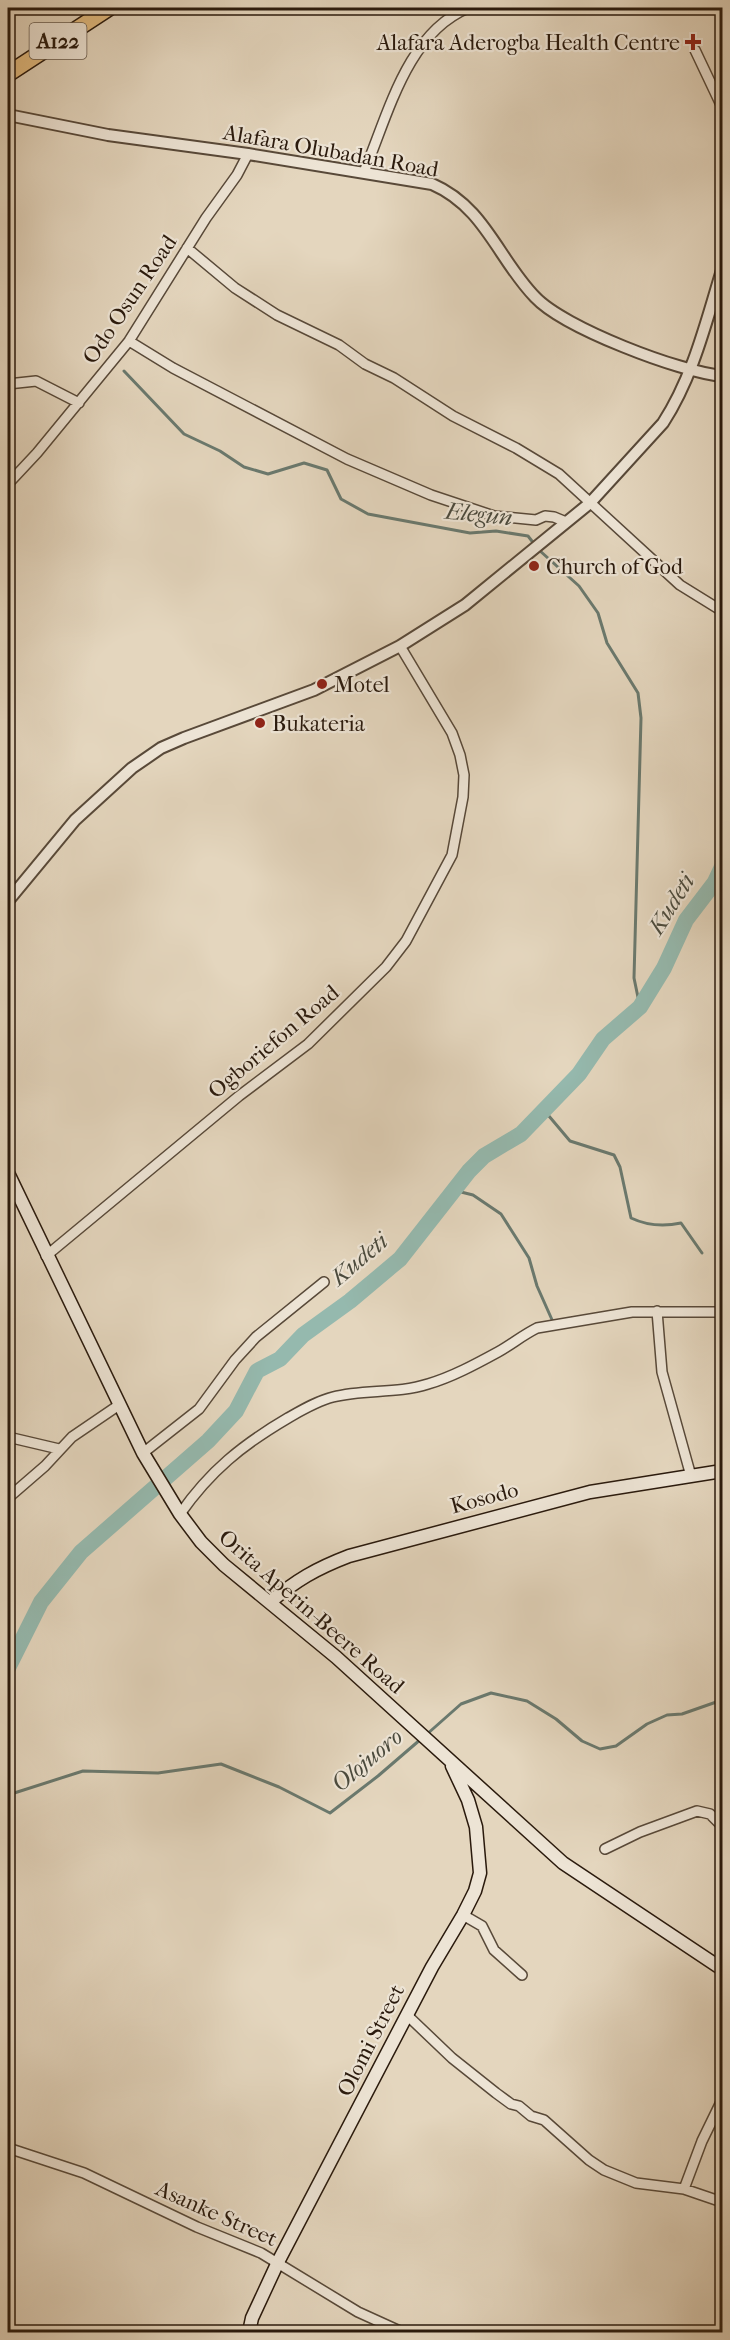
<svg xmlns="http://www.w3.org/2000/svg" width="730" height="2340" font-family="'IM FELL French Canon',serif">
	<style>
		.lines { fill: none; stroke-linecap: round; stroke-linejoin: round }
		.stream { stroke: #6a796e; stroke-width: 3 }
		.river { stroke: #95b9ae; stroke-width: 16 }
		.minor-casing { stroke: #584939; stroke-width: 12 }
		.tertiary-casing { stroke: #584939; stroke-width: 14 }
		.secondary-casing { stroke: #2a1a0d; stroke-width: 15 }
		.trunk-casing { stroke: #2a1a0d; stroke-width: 18 }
		.minor { stroke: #ede4d5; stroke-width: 9 }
		.tertiary { stroke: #ede4d5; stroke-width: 10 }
		.secondary { stroke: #ede4d5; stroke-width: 12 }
		.trunk { stroke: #e2bb7f; stroke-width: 15 }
		.poi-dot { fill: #8f2418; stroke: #ede4d5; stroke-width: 2 }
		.labels { text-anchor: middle; stroke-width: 4.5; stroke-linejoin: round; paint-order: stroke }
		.shield { fill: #ede4d5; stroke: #645749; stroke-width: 1.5 }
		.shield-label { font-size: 21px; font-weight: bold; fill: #2a1a0d }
		.poi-label { font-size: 22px; fill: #2a1a0d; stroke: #ede4d5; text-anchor: start }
		.street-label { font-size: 22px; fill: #2a1a0d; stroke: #ede4d5 }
		.water-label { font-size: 24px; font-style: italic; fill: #4a4a3d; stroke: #ede4d5 }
	</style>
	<rect width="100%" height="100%" fill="#e4d6be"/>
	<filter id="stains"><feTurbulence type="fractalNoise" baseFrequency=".00333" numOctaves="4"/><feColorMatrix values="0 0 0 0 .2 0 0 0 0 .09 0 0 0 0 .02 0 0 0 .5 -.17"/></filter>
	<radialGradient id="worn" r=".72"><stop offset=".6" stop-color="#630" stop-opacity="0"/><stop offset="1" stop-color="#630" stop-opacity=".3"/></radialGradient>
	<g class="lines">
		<path class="stream" d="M124 371 184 434 220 451 244 467 268 474 304 463 327 470 341 499 368 514 470 533 496 531 528 536 535 545
			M539 550 579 586 598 613 607 643 638 693 641 718 634 978 640 1007
			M543 1109 570 1141 614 1155 620 1167 631 1218C648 1226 663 1227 681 1223L702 1253
			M453 1190 473 1195 501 1214 529 1258 537 1286 553 1322
			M426 1735 461 1704 491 1693 527 1701 556 1719 582 1741 600 1749 616 1746 647 1724 667 1715 682 1714 722 1700
			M8 1795 83 1771 158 1773 221 1764 279 1787 330 1813 378 1776 421 1739"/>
		<path class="river" d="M8 1668 41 1602 81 1552 208 1441 236 1411 257 1371 280 1359 303 1335 350 1301 400 1259 469 1171 484 1156 521 1134 579 1074 603 1039 640 1007 664 968 686 920 715 882 722 867"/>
		<g class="minor-casing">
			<path id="minor" d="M695 50 722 107
				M364 172C388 115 407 33 468 8
				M187 248 235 288 277 315 339 345 365 364 394 378 453 416 516 448 559 474 680 585 722 611
				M129 341 173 368 347 459 431 495 494 516 536 520 545 516 554 517 566 522
				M8 384 36 381 79 403
				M8 484 37 453 129 341 206 218 237 175 248 154
				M46 1256 239 1096 308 1044 386 967 406 941 452 855 463 797 464 775 460 755 452 733 400 646
				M657 1311 662 1372 691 1476
				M8 1437 59 1449
				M143 1453 199 1409 235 1360 256 1337 324 1282
				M8 1498 45 1466 72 1437 119 1405
				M180 1514C210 1471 242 1445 288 1418 302 1410 317 1401 333 1397 364 1389 397 1394 428 1384 452 1377 476 1364 498 1352 512 1344 523 1335 537 1328L632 1312H722
				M605 1849 640 1832 697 1811 710 1814 722 1826
				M463 1915 482 1926 494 1950 522 1975
				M408 2016 452 2058 496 2093 511 2104 519 2106 531 2116 544 2120 589 2160 604 2170 636 2183 684 2189 722 2202
				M8 2148 84 2173 197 2227 261 2253 358 2312 402 2332
				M684 2189 702 2141 722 2100"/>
		</g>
		<g class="tertiary-casing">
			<path id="tertiary" d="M8 115 108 135 248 154 432 184C485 207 498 259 535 297 564 328 680 372 722 376
				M8 901 75 820 132 768 161 748 184 738 314 690 400 646 465 605 590 503 663 423C693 377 706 322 722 270"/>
		</g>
		<g class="secondary-casing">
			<path id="secondary" d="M8 1173 143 1453 180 1514 201 1542 224 1565 336 1657 563 1863 722 1969
				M270 1602C297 1580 315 1569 349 1556L590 1492 722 1471
				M249 2332 252 2318 278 2262 432 1967 463 1915 475 1891 480 1873 476 1827 468 1800 452 1766"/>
		</g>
		<g class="trunk-casing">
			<path id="trunk" d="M8 74 109 8"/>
		</g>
		<use href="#minor" class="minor"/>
		<use href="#tertiary" class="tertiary"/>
		<use href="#secondary" class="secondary"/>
		<use href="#trunk" class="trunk"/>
	</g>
	<g class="poi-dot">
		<path d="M690 33h6v6h6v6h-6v6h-6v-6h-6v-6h6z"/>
		<circle cx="534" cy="566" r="6"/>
		<circle cx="322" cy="684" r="6"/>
		<circle cx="260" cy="723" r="6"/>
	</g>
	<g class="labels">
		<rect class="shield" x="29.5" y="23" width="57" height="36" rx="4.5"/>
		<g class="shield-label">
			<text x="58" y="48">A122</text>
		</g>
		<g class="poi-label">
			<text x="680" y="50" text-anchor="end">Alafara Aderogba Health Centre</text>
			<text x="546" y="574">Church of God</text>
			<text x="334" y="692">Motel</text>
			<text x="272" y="731">Bukateria</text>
		</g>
		<g class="street-label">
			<text transform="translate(331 150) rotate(10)" y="8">Alafara Olubadan Road</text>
			<text transform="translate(129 299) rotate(-56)" y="8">Odo Osun Road</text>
			<text transform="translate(273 1041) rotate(-40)" y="8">Ogboriefon Road</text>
			<text transform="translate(484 1497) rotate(-15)" y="8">Kosodo</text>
			<text transform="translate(312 1611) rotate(41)" y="8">Orita Aperin-Beere Road</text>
			<text transform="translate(370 2040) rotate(-63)" y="8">Olomi Street</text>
			<text transform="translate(217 2213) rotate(24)" y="8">Asanke Street</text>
		</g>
		<g class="water-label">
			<text transform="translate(479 514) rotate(6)" y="8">Elegun</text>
			<text transform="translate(671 904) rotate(-58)" y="8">Kudeti</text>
			<text transform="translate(359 1259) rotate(-40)" y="8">Kudeti</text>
			<text transform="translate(367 1760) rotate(-40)" y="8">Olojuoro</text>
		</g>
	</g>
	<rect width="730" height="2340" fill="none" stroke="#e4d6be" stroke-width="30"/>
	<rect x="9" y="9" width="712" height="2322" fill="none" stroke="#2a1a0d" stroke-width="3"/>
	<rect x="15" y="15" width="700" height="2310" fill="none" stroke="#2a1a0d" stroke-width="1.5"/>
	<rect width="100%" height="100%" filter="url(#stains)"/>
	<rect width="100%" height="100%" fill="url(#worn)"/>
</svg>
